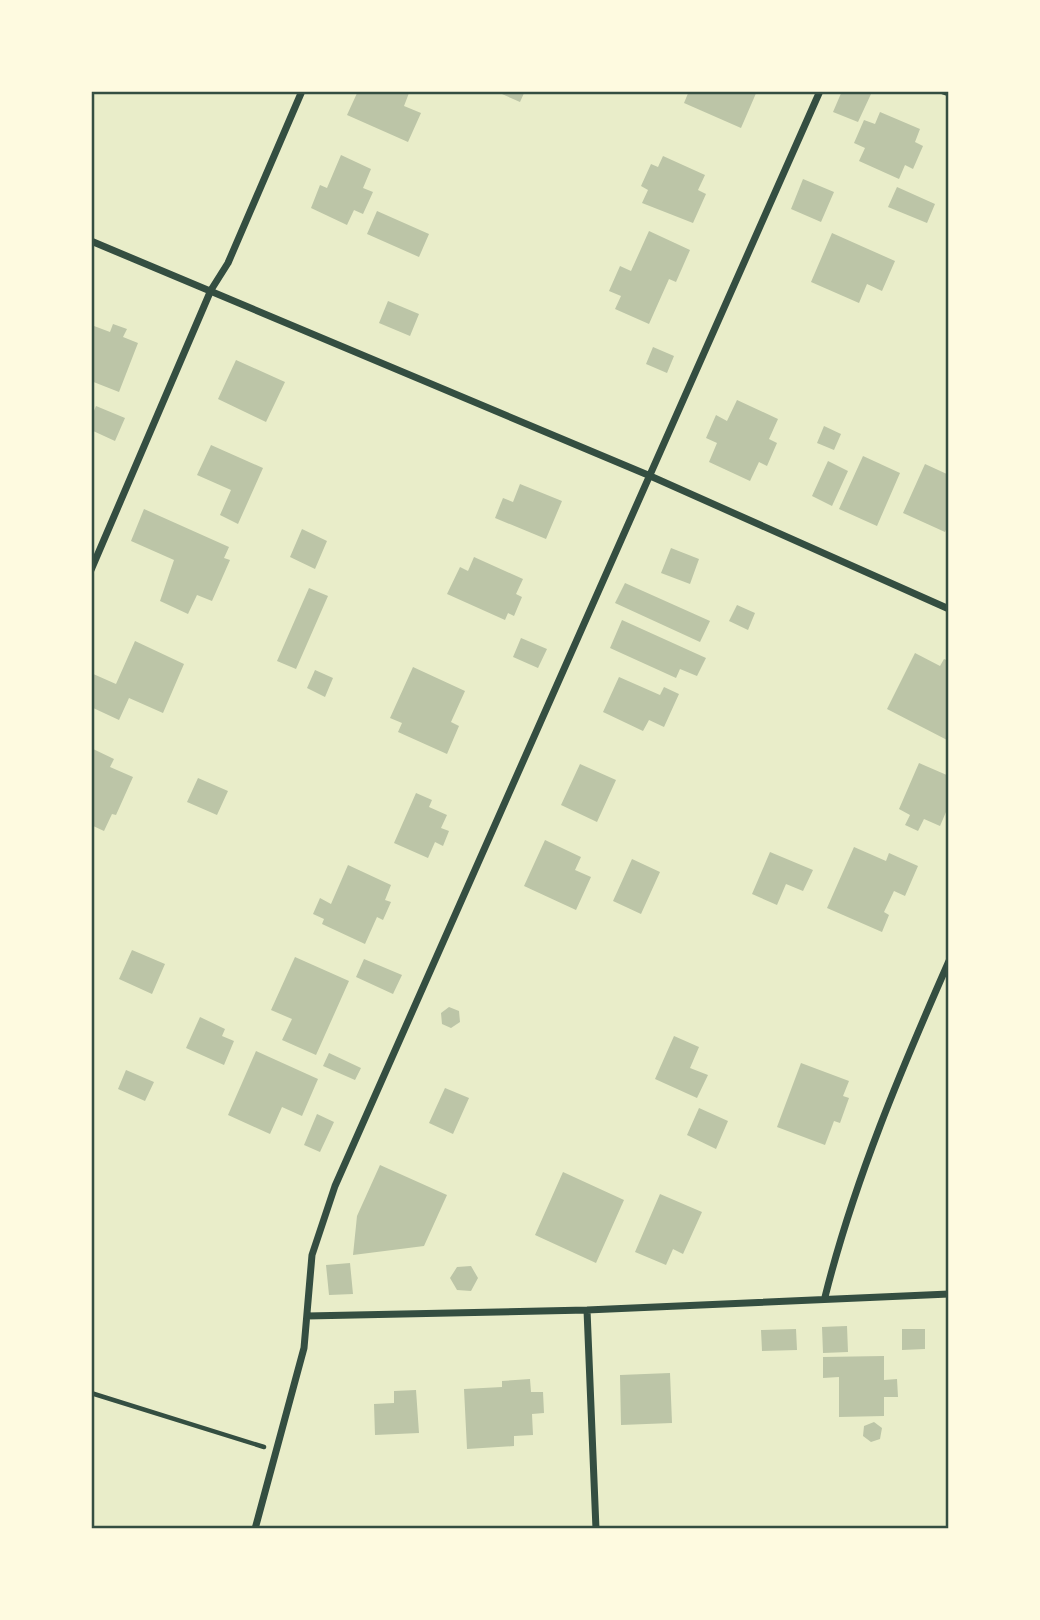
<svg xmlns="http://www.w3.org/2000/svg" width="1040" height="1620" font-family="Arial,sans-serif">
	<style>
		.building { fill: #bcc5a7 }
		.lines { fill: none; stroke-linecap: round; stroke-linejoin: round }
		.path { stroke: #344e41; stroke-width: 4.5 }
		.minor { stroke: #344e41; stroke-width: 7 }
		.neatline { fill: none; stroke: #344e41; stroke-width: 2.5 }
	</style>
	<rect width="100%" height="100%" fill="#e9edc9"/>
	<path class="building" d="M358 91 409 93 404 106 421 113 408 142 347 115Z
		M495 91H525L520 102Z
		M689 91H757L741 128 684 103Z
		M842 91 871 94 858 122 833 112Z
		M880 112 920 129 915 142 923 146 913 169 905 165 899 179 859 161 865 148 854 143 864 120 875 124Z
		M341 155 371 169 363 188 373 192 363 214 354 210 347 225 311 208 320 185 327 188Z
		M663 156 705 175 698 190 706 194 693 223 642 203 648 190 641 186 651 164 658 167Z
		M803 179 834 192 821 222 791 209Z
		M897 187 935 204 927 223 888 207Z
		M377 211 429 234 419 257 367 234Z
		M649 231 690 250 676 282 669 279 649 324 615 309 621 296 609 291 620 266 631 271Z
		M832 233 895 261 882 291 867 284 859 303 811 282Z
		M388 301 419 314 410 336 379 323Z
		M113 324 127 329 123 337 138 343 119 392 91 381V335L94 326 110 332Z
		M653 347 674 356 667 373 646 364Z
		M236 360 285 382 266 422 218 399Z
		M737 400 778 419 769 439 777 443 767 466 759 462 750 481 709 462 717 443 706 438 716 415 727 421Z
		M96 406 125 418 115 441 91 430V418Z
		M824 426 841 434 834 450 817 443Z
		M211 445 263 468 238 524 220 515 231 490 197 475Z
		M863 456 900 473 877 526 839 509Z
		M828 461 848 471 832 506 812 496Z
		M925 464 949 475V523L945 532 903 513Z
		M520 484 562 501 546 539 495 518 503 498 513 502Z
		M144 509 229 547 224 558 230 560 212 601 197 595 188 614 160 601 174 560 131 541Z
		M302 529 327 541 315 569 290 557Z
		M671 548 699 559 690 584 661 573Z
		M474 557 523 579 516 594 522 597 514 616 508 613 505 620 447 594 460 567 468 571Z
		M625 583 710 621 700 642 615 603Z
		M309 588 328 596 296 669 277 661Z
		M737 605 755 613 748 630 729 621Z
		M622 620 706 658 697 676 680 669 676 678 610 648Z
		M521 638 547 649 538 668 513 657Z
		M135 641 184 664 163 713 129 698 119 720 91 707V673L116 684Z
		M915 653 940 666 944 659 949 661V741L887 709Z
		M413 667 465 691 451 722 459 726 447 754 398 732 402 723 390 718Z
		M315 670 333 678 325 697 307 688Z
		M619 677 660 695 664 687 679 694 664 727 649 720 643 731 603 712Z
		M91 748 114 759 110 767 133 777 116 815 112 814 104 831 91 825Z
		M919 763 949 776V805L940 826 924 819 918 831 905 825 910 815 899 809Z
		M580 764 616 780 597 822 561 805Z
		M198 778 228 791 217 815 187 802Z
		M416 793 432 800 429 807 447 815 441 828 449 831 443 846 435 842 428 858 394 843Z
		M545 840 581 857 575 870 591 877 576 910 524 886Z
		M854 847 886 861 889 853 918 866 905 896 894 891 884 912 889 915 882 932 827 908Z
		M770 852 813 870 803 891 786 884 777 905 752 894Z
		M632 859 660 872 641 914 613 901Z
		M348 865 391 885 385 900 391 902 383 920 377 917 365 944 322 924 324 919 313 914 320 898 331 904Z
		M132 950 165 964 152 994 119 979Z
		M295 957 349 981 316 1055 282 1040 292 1019 271 1010Z
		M364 959 402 975 393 994 356 977Z
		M449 1007 459 1011 460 1022 451 1028 442 1024 441 1013Z
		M200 1017 225 1029 222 1036 234 1041 224 1065 186 1048Z
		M674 1036 699 1047 690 1068 708 1075 697 1098 655 1079Z
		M256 1051 318 1079 302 1116 282 1107 270 1134 228 1115Z
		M329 1053 361 1068 355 1080 323 1066Z
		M801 1063 849 1081 843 1096 849 1098 840 1123 834 1121 825 1145 777 1127Z
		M126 1070 154 1082 145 1101 118 1089Z
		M445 1088 469 1098 453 1134 429 1123Z
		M699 1108 728 1121 716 1149 687 1135Z
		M317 1114 334 1122 320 1152 304 1145Z
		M380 1165 447 1195 424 1246 353 1255 357 1216Z
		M563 1172 624 1200 596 1263 535 1235Z
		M660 1194 702 1212 683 1254 673 1249 666 1265 635 1252Z
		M350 1263 353 1294 329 1295 326 1265Z
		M471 1266 478 1278 471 1291 457 1290 450 1278 457 1267Z
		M847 1326 848 1352 823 1353 822 1327Z
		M796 1329 797 1350 762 1351 761 1330Z
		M902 1329H925V1349L902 1350Z
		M884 1356V1380L897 1379 898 1397H884V1416L839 1417V1377L823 1378V1357Z
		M670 1373 672 1423 621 1425 620 1375Z
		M530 1379 531 1392H543L544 1413 532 1414 533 1435 514 1436V1446L467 1449 464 1389 502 1387V1381Z
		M416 1390 419 1433 375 1435 374 1404 394 1403V1391Z
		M874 1422 882 1428 880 1439 871 1442 863 1436 864 1426Z"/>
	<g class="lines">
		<path class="path" d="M91 1393 264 1447"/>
		<path class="minor" d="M943 91 949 93
			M91 241 648 475 949 609
			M91 570 211 290 228 263 302 91
			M825 1297C854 1181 901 1070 949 961
			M587 1310 596 1529
			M307 1316 587 1310 949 1294
			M255 1529 304 1348 312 1255 335 1186 820 91"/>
	</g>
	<rect width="1040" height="1620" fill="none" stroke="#fefae0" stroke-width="186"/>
	<rect x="93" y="93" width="854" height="1434" class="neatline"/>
</svg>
